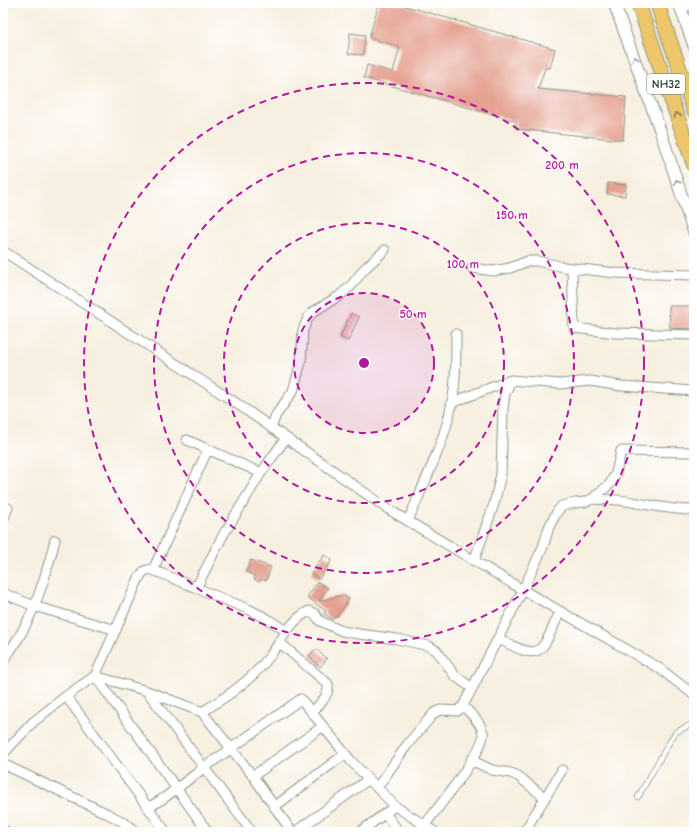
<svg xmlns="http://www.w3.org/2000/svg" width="697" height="835" font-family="'Comic Neue',sans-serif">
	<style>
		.building { fill: #e5a292 }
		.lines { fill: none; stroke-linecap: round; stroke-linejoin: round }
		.service-casing { stroke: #8b968a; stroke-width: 6 }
		.minor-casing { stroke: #8b968a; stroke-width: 11 }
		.tertiary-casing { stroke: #8b968a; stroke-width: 13 }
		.trunk-casing { stroke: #8b968a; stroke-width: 16 }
		.service { stroke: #fff; stroke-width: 4.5 }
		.minor { stroke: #fff; stroke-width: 9 }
		.tertiary { stroke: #fff; stroke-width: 11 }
		.trunk { stroke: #ecc669; stroke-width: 14 }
		.oneway { stroke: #8f9e9a }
		.oneway2 { stroke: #7b7b4c }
		.ring { fill: none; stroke: #b5179e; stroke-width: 2; stroke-dasharray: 7 5 }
		.labels { text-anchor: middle; stroke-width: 3; stroke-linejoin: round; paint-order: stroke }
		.shield { fill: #fff; stroke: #627771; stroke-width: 1 }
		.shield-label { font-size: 12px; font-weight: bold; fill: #1f3d34 }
		.centre { fill: #b5179e; stroke: #fff; stroke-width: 2 }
		.ring-label { font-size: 12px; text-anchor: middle; font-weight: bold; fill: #b5179e; stroke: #fff; stroke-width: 3; stroke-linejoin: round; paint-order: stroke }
	</style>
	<rect width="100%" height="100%" fill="#fff"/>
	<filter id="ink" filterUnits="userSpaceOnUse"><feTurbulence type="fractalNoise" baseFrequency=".025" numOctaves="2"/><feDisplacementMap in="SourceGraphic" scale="8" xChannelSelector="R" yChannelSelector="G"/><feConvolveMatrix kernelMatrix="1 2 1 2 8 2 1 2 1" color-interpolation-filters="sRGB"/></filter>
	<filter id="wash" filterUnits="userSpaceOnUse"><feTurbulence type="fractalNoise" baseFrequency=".012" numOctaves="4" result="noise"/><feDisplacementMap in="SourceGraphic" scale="16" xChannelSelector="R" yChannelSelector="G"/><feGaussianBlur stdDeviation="0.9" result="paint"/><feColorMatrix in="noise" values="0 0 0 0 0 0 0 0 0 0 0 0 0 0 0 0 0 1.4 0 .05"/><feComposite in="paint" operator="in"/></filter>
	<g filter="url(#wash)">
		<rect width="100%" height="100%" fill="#f7efdf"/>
		<g id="blocks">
			<path class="building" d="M379 3H395L555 49 550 68H545L538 89 626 97 623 140 516 129V121L364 78 367 65 393 72 400 47 369 38Z
				M350 33 365 35 363 55 348 54Z
				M608 183 626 185 625 196 607 194Z
				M669 306H694V329L670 328Z
				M351 313 359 317 348 341 340 337Z
				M324 555 332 560 319 579 311 574Z
				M251 560 271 567 266 581 262 579 259 582 254 579 255 576 246 572Z
				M318 582 328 588 319 601 343 595 349 599 338 615 332 619 324 614 326 611 307 597Z
				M316 649 327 659 320 667 309 656Z"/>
		</g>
	</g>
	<g filter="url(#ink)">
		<use href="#blocks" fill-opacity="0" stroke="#8b968a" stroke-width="1"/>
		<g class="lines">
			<g class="service-casing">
				<path id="service" d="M638 797 670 741 676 732 694 723"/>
			</g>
			<g class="minor-casing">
				<path id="minor" d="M680 6H694
					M3 251 236 403 388 509 523 590 659 668 694 695
					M472 268 493 271 510 268 528 261H537L564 267 616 273 694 275
					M572 268 574 328 616 333 694 335
					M511 380 560 384 590 381 621 386 694 391
					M451 403 511 380 505 394 503 408 501 474 494 504 474 561
					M271 428 276 415 293 391 301 362 303 330 308 318 313 312 339 296 351 286 364 269 385 250
					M187 440 261 473
					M592 499C605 500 619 499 632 502 655 506 671 510 694 510
					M3 520 8 508
					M408 521C425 480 449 434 454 390 456 372 456 353 456 334
					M153 570 208 449
					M196 588 222 537 261 473 286 438
					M3 593 34 606 116 630
					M498 638C543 664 541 652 560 612
					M279 642 328 684C330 696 319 704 312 713
					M3 662C10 651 17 641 23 630 37 605 48 568 55 540
					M147 691 252 832
					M66 696 166 832
					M202 712C226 697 252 680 269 657 282 641 289 621 309 611L314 613 320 621 342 631 359 634 397 639 429 646 437 651 455 676 472 688
					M3 754 33 722 66 696 95 676 147 691 202 712 253 776 292 832
					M471 760 492 770 511 773 518 776 545 798
					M3 764 108 814 123 822 137 832
					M253 776 322 727
					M377 788 407 745 434 713 440 710 457 711 463 706 523 590 543 547 549 527 557 512 562 506 575 503 585 502 592 499 610 484 616 473 621 451 694 452
					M274 807 345 754
					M148 808 164 798 205 767 301 699 351 761 395 806 435 832
					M385 813 399 832
					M424 826C436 810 486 749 483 733 481 722 470 713 463 706
					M3 830 7 832
					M208 832 95 676 139 578C143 571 145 569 153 570L250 610 266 618 286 631
					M295 832 369 779
					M360 832 395 806
					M524 832 562 770"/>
			</g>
			<g class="tertiary-casing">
				<path id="tertiary" d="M614 3 660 130 694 233
					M679 3 694 46"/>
			</g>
			<g class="trunk-casing">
				<path id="trunk" d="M638 3 694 165
					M657 3 694 111"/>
			</g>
			<use href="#service" class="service"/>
			<use href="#minor" class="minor"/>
			<use href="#tertiary" class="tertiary"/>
			<use href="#trunk" class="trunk"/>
		</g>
		<defs><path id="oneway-chevron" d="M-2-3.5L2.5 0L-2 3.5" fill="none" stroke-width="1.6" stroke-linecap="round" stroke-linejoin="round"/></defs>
		<g class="oneway">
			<use href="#oneway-chevron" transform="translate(635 59) rotate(-110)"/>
			<use href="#oneway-chevron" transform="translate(677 182) rotate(-108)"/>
		</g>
		<use class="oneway2" href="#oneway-chevron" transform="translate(677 115) rotate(-109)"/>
	</g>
	<circle cx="364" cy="363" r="70" fill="#b5179e" fill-opacity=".12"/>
	<g class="ring">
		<circle cx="364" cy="363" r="70"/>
		<circle cx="364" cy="363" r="140"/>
		<circle cx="364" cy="363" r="210"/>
		<circle cx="364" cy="363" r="280"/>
	</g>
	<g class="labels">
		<rect class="shield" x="647" y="74" width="38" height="20" rx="3"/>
		<g class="shield-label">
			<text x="666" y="88">NH32</text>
		</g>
	</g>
	<circle cx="364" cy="363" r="6" class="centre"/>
	<g class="ring-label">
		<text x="562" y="169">200 m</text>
		<text x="512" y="219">150 m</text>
		<text x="463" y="268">100 m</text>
		<text x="413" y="318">50 m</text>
	</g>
	<rect width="697" height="835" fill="none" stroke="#fff" stroke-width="16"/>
</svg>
